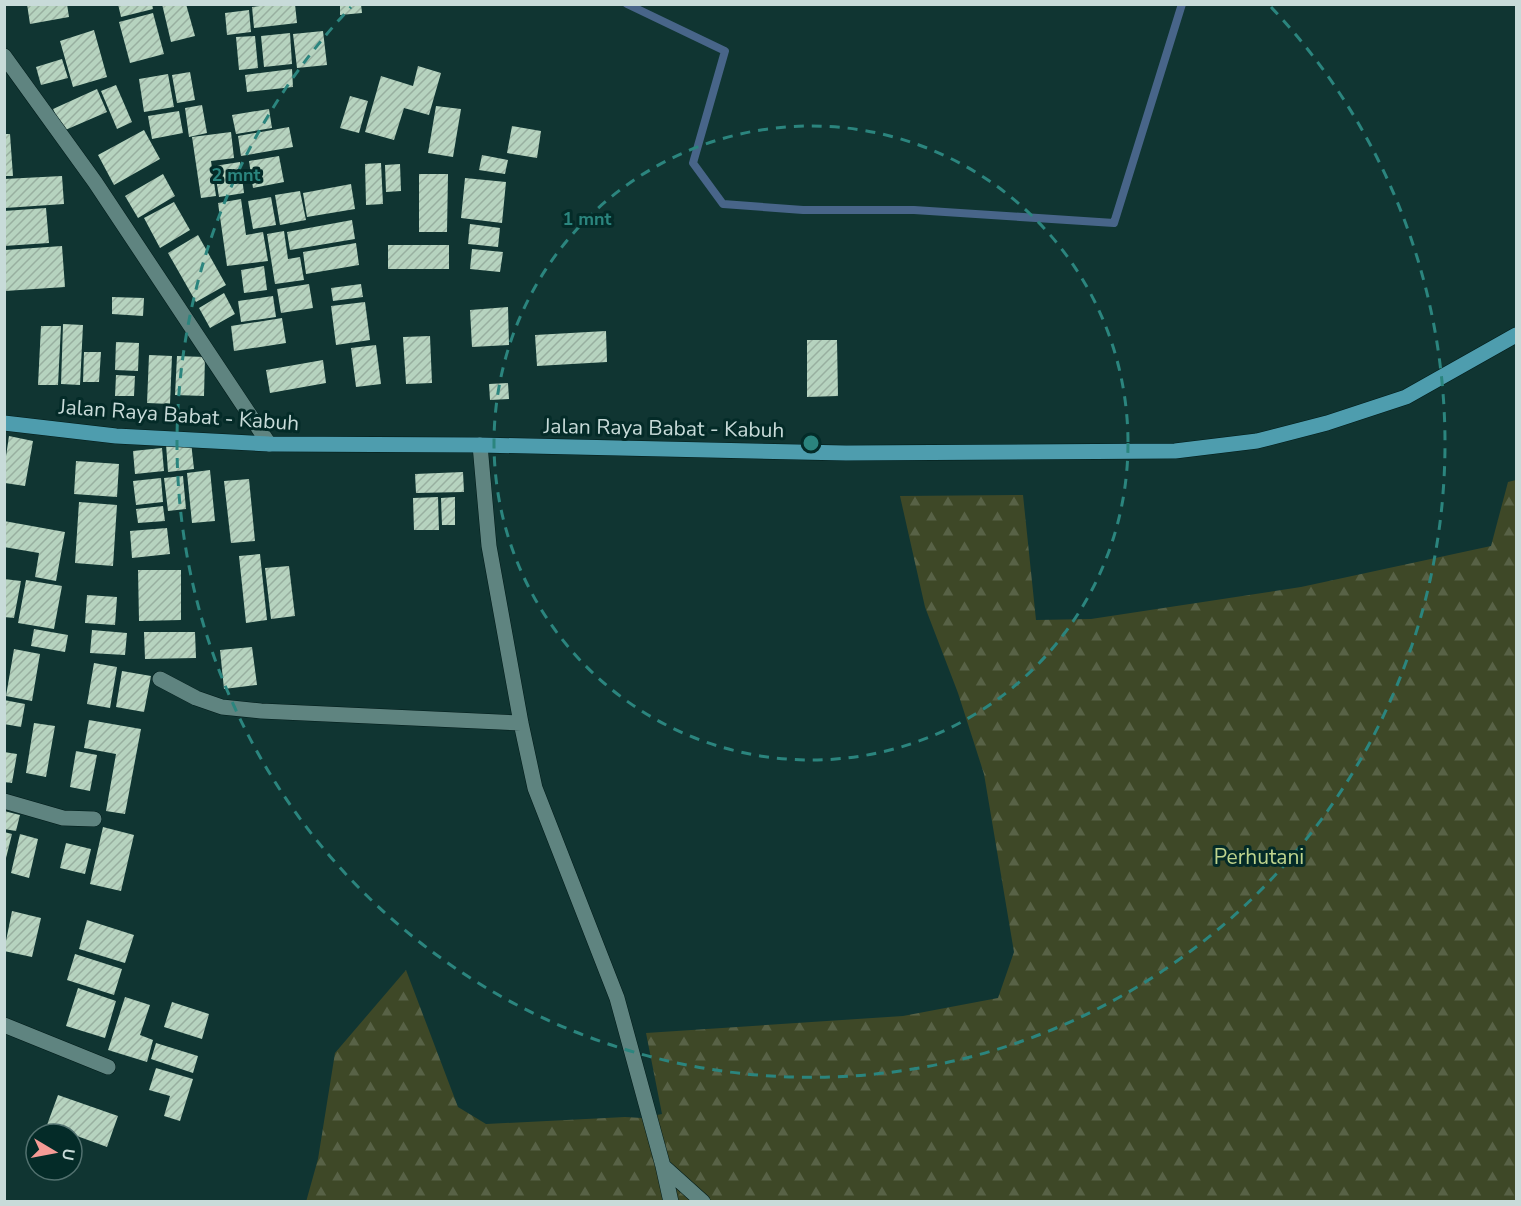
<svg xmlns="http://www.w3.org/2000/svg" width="1521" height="1206" font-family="'Nunito Sans',sans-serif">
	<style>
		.forest { fill: url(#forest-firs) }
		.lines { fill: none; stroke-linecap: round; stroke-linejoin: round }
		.stream { stroke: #486589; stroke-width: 8 }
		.building { fill: url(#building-hatch) }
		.street-casing { stroke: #011b19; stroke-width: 16 }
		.primary-casing { stroke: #011b19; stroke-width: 16 }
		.street { stroke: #5f8480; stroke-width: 15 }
		.primary { stroke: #4e9dae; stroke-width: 15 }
		.ring { fill: none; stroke: #2b857e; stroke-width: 3; stroke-dasharray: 10 8 }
		.labels { text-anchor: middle; stroke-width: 6; stroke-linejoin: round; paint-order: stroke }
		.street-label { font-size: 21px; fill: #c8dbd9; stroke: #042b28 }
		.park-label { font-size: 21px; fill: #bfd48d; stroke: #042b28 }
		.centre { fill: #2b857e; stroke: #042b28; stroke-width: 3 }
		.ring-label { font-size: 18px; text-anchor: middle; font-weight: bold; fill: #2b857e; stroke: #042b28; stroke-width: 6; stroke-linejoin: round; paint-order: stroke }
	</style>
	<defs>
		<pattern id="forest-firs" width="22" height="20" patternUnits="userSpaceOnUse" patternTransform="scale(1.5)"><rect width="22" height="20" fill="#3e4827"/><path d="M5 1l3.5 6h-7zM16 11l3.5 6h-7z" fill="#586246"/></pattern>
		<pattern id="building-hatch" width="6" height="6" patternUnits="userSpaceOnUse" patternTransform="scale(1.5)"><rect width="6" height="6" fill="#b6d3bf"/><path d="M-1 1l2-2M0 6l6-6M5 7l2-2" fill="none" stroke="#98afa0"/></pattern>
	</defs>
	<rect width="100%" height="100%" fill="#103532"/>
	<path class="forest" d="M1516 480V1201L306 1202 318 1159 335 1053 406 970 458 1107 486 1124 625 1117 642 1118 662 1114 646 1033 903 1016 998 998 1014 952 984 774 958 693 925 607 900 496 1023 495 1036 620 1091 619 1301 587 1491 546 1508 482Z"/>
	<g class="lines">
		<path class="stream" d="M627 4 725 51 693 163 723 204 803 210H914L1114 223 1182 4"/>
	</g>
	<path class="building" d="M27 4H67L69 17 30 24Z
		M118 4H152L153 9 121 17Z
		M162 4H186L195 36 171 42Z
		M276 4H295L297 23 254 28 252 7Z
		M340 4H361L362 13 340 15Z
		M249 10 251 32 227 35 225 13Z
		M153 13 164 54 130 63 119 22Z
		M94 30 107 77 73 87 60 41Z
		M323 31 327 65 297 68 293 34Z
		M290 33 292 64 264 67 261 36Z
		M255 36 258 68 239 70 236 37Z
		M62 59 68 78 41 85 36 67Z
		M418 66 441 73 429 115 404 108 394 140 365 132 381 76 413 86Z
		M292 69 293 87 247 92 245 75Z
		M190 72 195 100 177 103 172 75Z
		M168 74 174 107 144 112 139 79Z
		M116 85 132 122 117 129 101 91Z
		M97 89 107 112 63 131 53 109Z
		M350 96 368 101 359 133 340 128Z
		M202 105 207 133 189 137 185 108Z
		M436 106 461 109 453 157 428 153Z
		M269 109 272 128 236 134 232 115Z
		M179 111 183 133 152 139 148 116Z
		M512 126 541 131 537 158 507 153Z
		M289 127 293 147 241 156 238 136Z
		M144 130 160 159 114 185 98 155Z
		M231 132 234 158 211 161 216 196 201 198 192 137Z
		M4 134H10L13 176H4Z
		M482 155 508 160 505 174 479 170Z
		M279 156 284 182 253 188 249 161Z
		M240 162 244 193 219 197 214 166Z
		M381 163 383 204 366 205 365 164Z
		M400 164 401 191 386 192 385 165Z
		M163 174 175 196 138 218 125 196Z
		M419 174H448L447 232H419Z
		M62 176 64 204 5 208 4 179Z
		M465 178 506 182 502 223 461 218Z
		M351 184 355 209 307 217 303 193Z
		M300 191 306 220 280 225 275 195Z
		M271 197 276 225 253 229 248 201Z
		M241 199 246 235 263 232 268 261 227 266 218 203Z
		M174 202 190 230 160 248 144 218Z
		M46 208 49 243 4 246V211Z
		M352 220 355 239 290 250 287 232Z
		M470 224 500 228 498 247 468 244Z
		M284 231 288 259 300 257 304 280 275 284 267 234Z
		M198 235 226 285 196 302 168 253Z
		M356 243 359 265 306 274 303 252Z
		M388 245H449V269H388Z
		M62 246 65 287 5 291V250Z
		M472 249 503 252 500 272 470 269Z
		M264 266 267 290 244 293 241 270Z
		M309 284 313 308 281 313 277 289Z
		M361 284 363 297 333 301 331 288Z
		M224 293 235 314 210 328 199 308Z
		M273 296 276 317 241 322 238 301Z
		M112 297 144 298 143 316 112 314Z
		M365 302 370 340 336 345 331 306Z
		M508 307 509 345 472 347 470 310Z
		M282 318 286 343 234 351 231 326Z
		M63 324 83 325 80 385 61 384Z
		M41 326H61L58 385H38Z
		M606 331 607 362 537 366 535 335Z
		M430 336 432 383 406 384 403 337Z
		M807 340H837L838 396 807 397Z
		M116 342 139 343 138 371 115 370Z
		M376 345 381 384 356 387 351 348Z
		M84 352H101L99 382H83Z
		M149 355 172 356 170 404 147 403Z
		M177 356 205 357 204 396 175 395Z
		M323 360 326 383 270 393 266 370Z
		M116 375 135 376 134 396H115Z
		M508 383 509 399 490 400 489 384Z
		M9 436 33 441 25 486 5 483V463Z
		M191 442 194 469 168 472 166 444Z
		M162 448 164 471 135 474 133 451Z
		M76 461 119 464 117 497 74 494Z
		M210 470 215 521 192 523 187 473Z
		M463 472 464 492 416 493 415 474Z
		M183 476 186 509 168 511 164 478Z
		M161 478 163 502 136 505 133 481Z
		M249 479 255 541 231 543 224 481Z
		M438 497 439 530H414L413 498Z
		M455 497V525H442L441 498Z
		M79 502 117 505 113 566 75 563Z
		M163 506 165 521 138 523 136 509Z
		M4 521 65 532 56 581 35 577 39 553 4 547Z
		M167 528 170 554 132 558 130 531Z
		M260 554 267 620 246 623 239 556Z
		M289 566 295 616 271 619 265 568Z
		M138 570H181V620L139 621Z
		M4 579 21 581 14 618 4 617Z
		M26 580 62 586 54 629 18 623Z
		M87 595 117 597 115 625 85 623Z
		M34 629 68 635 65 652 31 646Z
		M92 630 127 633 125 655 90 653Z
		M144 632H195L196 658 145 659Z
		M252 647 257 685 224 689 220 650Z
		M14 649 40 654 32 701 6 696Z
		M94 663 117 667 110 708 87 704Z
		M122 671 151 676 144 712 116 707Z
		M4 700 25 704 21 727 4 724Z
		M89 720 141 729 125 814 106 811 116 754 84 748Z
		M34 723 55 726 46 777 26 773Z
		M76 751 97 755 90 791 70 787Z
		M4 752 17 754 12 783 4 782Z
		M4 811 20 815 16 831 4 829Z
		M103 827 134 835 121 891 90 884Z
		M4 832 12 834 5 862H4Z
		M20 834 38 839 29 878 11 873Z
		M66 843 91 849 85 874 60 868Z
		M12 911 41 918 32 957 4 951Z
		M87 920 134 935 125 963 79 949Z
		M75 954 122 969 114 995 67 980Z
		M78 988 116 1001 105 1038 66 1026Z
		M125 997 150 1005 140 1035 153 1040 147 1062 108 1050Z
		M172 1002 209 1014 202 1039 164 1027Z
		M156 1043 198 1056 193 1073 151 1059Z
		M156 1068 193 1079 180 1121 164 1116 170 1096 149 1090Z
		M58 1095 118 1116 107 1147 47 1125Z"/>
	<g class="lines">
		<g class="street-casing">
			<path id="street" d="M4 56 95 182 269 444
				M480 445 489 546 521 723 535 788 617 998 663 1166 671 1202
				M160 679 196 698 222 707 261 711 521 723
				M4 801 63 818 94 819
				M4 1025 108 1067
				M663 1166 703 1202"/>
		</g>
		<g class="primary-casing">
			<path id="primary" d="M4 423 116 436 269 444 480 445 846 453 1175 451 1257 441 1327 423 1406 397 1516 335"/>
		</g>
		<use href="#street" class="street"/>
		<use href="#primary" class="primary"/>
	</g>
	<g class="ring">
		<circle cx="811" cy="443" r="317"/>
		<path d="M1271 7A634 634 0 1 1 351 7"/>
	</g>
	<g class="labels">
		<g class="street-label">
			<text transform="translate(179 415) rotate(4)" y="7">Jalan Raya Babat - Kabuh</text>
			<text transform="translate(664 428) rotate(1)" y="7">Jalan Raya Babat - Kabuh</text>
		</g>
		<g class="park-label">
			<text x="1259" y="864">Perhutani</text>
		</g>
	</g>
	<circle cx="811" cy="443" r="9" class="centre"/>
	<g class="ring-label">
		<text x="236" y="181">2 mnt</text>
		<text x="587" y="225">1 mnt</text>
	</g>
	<rect width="1521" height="1206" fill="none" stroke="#c8dbd9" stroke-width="12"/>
	<g transform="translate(54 1152) rotate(100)"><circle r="28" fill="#042b28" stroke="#52716f" stroke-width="1.5"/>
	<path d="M0-4.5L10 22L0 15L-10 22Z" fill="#f59b96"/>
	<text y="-9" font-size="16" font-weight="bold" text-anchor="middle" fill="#c8dbd9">U</text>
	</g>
</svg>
